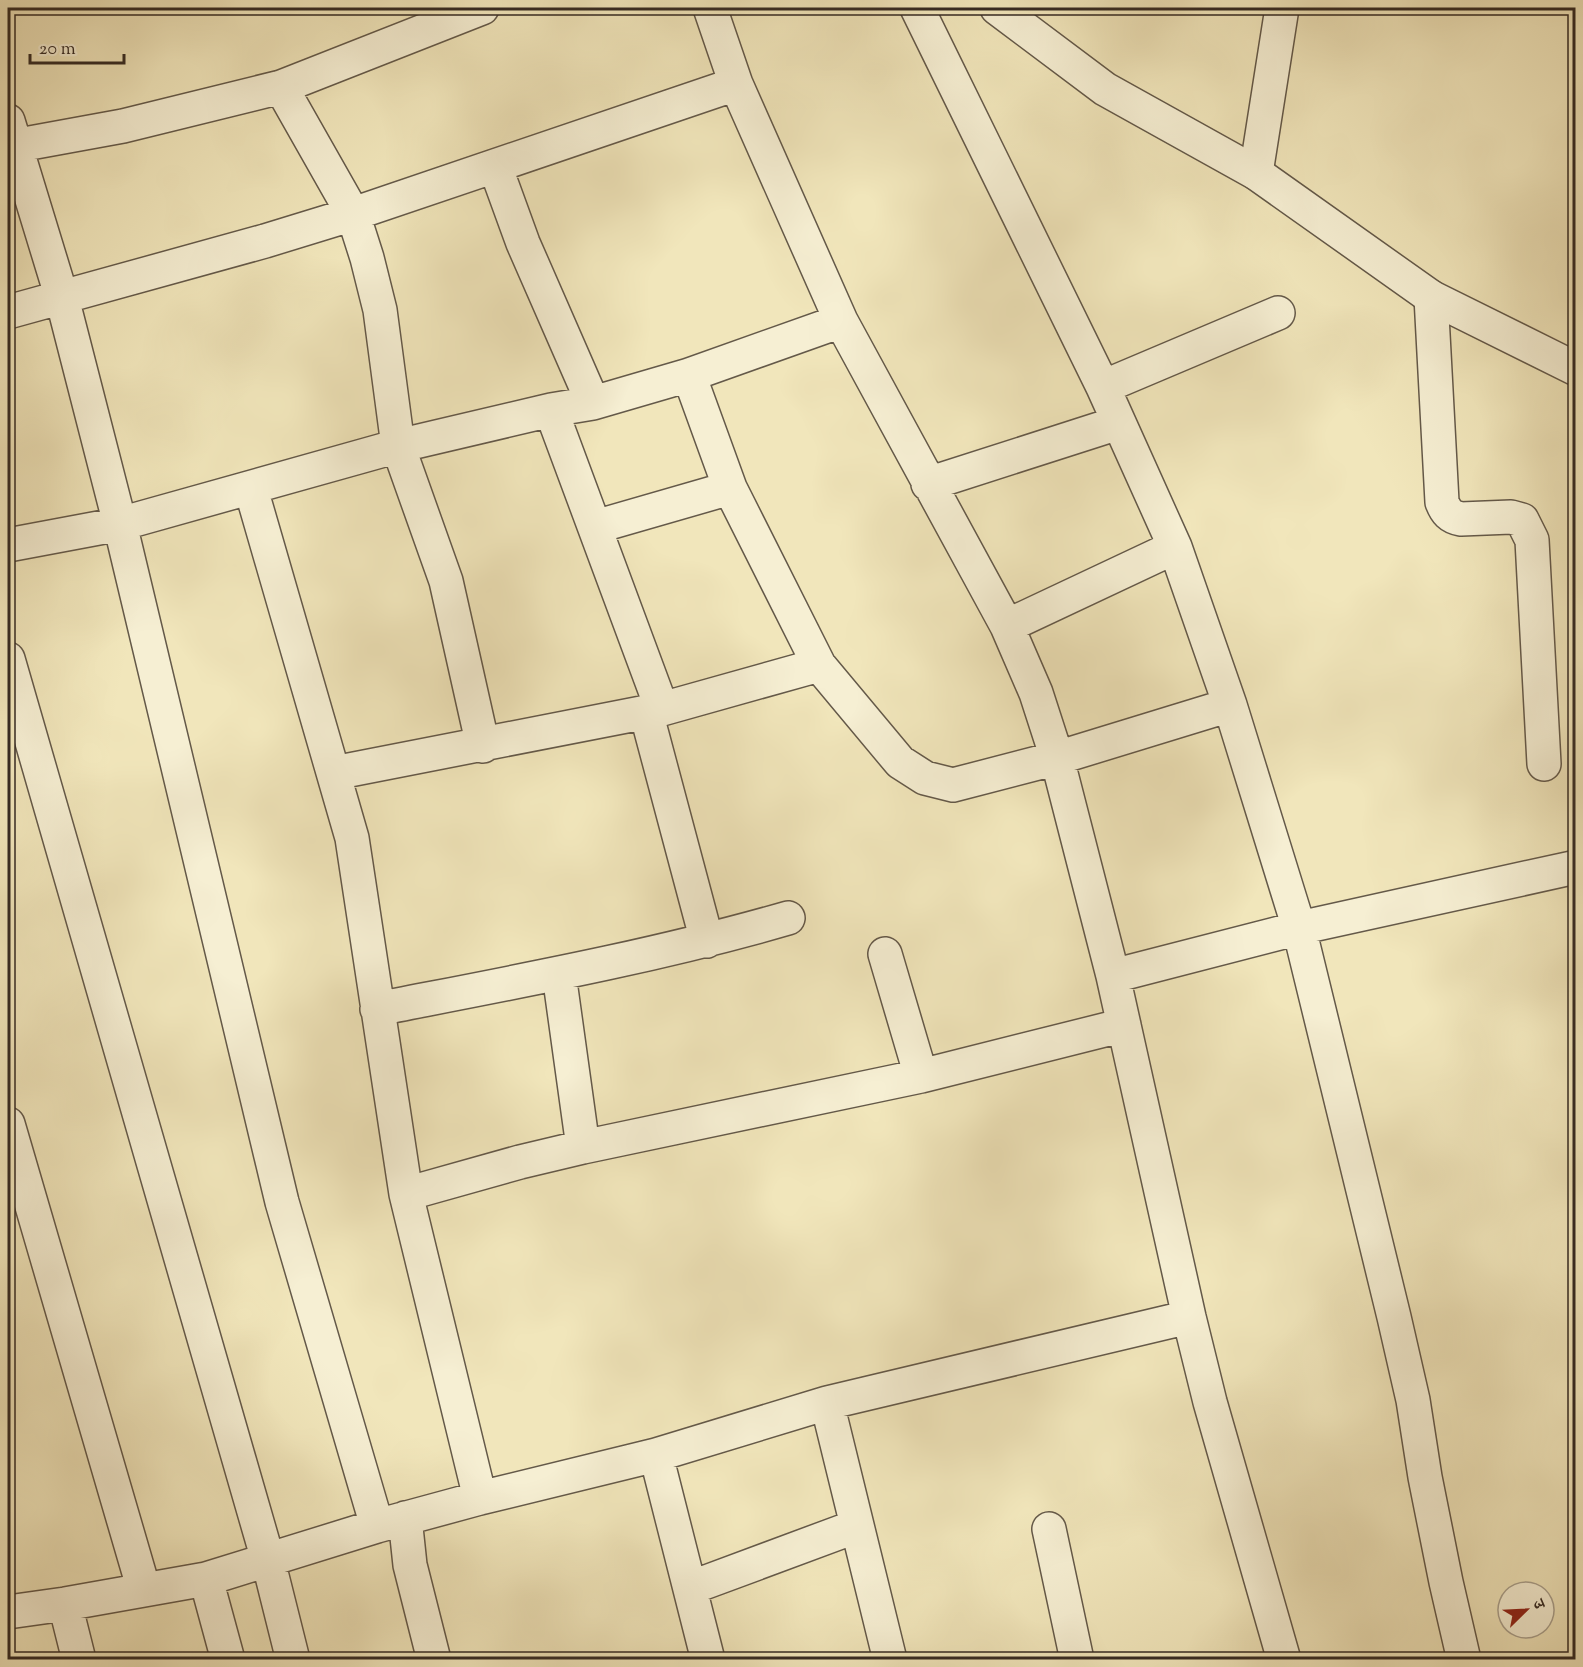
<svg xmlns="http://www.w3.org/2000/svg" width="1583" height="1667" font-family="'Sorts Mill Goudy','Noto Serif Devanagari',serif">
	<style>
		.lines { fill: none; stroke-linecap: round; stroke-linejoin: round }
		.minor-casing { stroke: #645949; stroke-width: 36 }
		.tertiary-casing { stroke: #645949; stroke-width: 36 }
		.minor { stroke: #f6efd3; stroke-width: 33 }
		.tertiary { stroke: #f6efd3; stroke-width: 33 }
	</style>
	<rect width="100%" height="100%" fill="#f1e6bb"/>
	<filter id="stains"><feTurbulence type="fractalNoise" baseFrequency=".00333" numOctaves="4"/><feColorMatrix values="0 0 0 0 .2 0 0 0 0 .09 0 0 0 0 .02 0 0 0 .5 -.17"/></filter>
	<radialGradient id="worn" r=".72"><stop offset=".6" stop-color="#630" stop-opacity="0"/><stop offset="1" stop-color="#630" stop-opacity=".3"/></radialGradient>
	<g class="lines">
		<g class="minor-casing">
			<path id="minor" d="M710 8 736 84 841 321 1007 626 1036 693 1057 758 1113 976 1189 1317 1210 1402 1284 1660
				M917 8 1103 387 1175 547 1230 705 1299 928 1394 1317 1413 1400 1425 1477 1446 1582 1464 1660
				M281 87 353 214 367 258 380 310 398 446 446 581 483 746
				M8 121 62 298 120 524 282 1202 377 1526
				M8 147 123 126 281 87 482 8
				M495 166 523 243 593 403
				M1256 173 1282 8
				M1431 297 1442 502C1446 512 1450 517 1461 519L1511 517 1522 520 1532 540 1544 764
				M8 312 265 241 353 214 736 84
				M689 375 730 488 819 665 900 762 925 778 953 785 1057 758 1230 705
				M1103 387 1278 313
				M551 410 662 709
				M928 484 1118 423
				M251 489 352 838 406 1194 480 1498
				M595 527 730 488
				M8 545 120 524 398 446 551 410 593 403 689 375 841 321
				M1007 626 1175 547
				M8 659 268 1560 293 1660
				M646 712 707 941
				M334 773 662 709 819 665
				M885 954 921 1076
				M559 974 583 1147
				M1113 976 1299 928 1576 867
				M377 1009C515 982 653 957 788 918
				M8 1124 144 1590
				M406 1194 520 1162 583 1147 921 1076 1124 1025
				M827 1403 890 1660
				M656 1455 708 1660
				M405 1518 410 1565 434 1660
				M1049 1529 1077 1660
				M206 1579 228 1660
				M690 1588 857 1526
				M65 1604 79 1660
				M8 1612 65 1604 206 1579 377 1526 480 1498 656 1455 827 1403 1189 1317"/>
		</g>
		<g class="tertiary-casing">
			<path id="tertiary" d="M997 8 1105 89 1256 173 1431 297 1576 369"/>
		</g>
		<use href="#minor" class="minor"/>
		<use href="#tertiary" class="tertiary"/>
	</g>
	<rect width="1583" height="1667" fill="none" stroke="#f1e6bb" stroke-width="30"/>
	<rect x="9" y="9" width="1565" height="1649" fill="none" stroke="#352a23" stroke-width="3"/>
	<rect x="15" y="15" width="1553" height="1637" fill="none" stroke="#352a23" stroke-width="1.5"/>
	<g transform="translate(1526 1610) rotate(66)"><circle r="28" fill="#f6efd3" stroke="#a9a08d" stroke-width="1.5"/>
	<path d="M0-4.5L10 22L0 15L-10 22Z" fill="#8f2418"/>
	<text y="-9" font-size="16" font-weight="bold" text-anchor="middle" fill="#352a23">उ</text>
	</g>
	<path d="M30 54v9h94v-9" fill="none" stroke="#352a23" stroke-width="3"/>
	<text x="39" y="54" font-size="18" fill="#352a23" stroke="#f6efd3" stroke-width="4.5" paint-order="stroke">20 m</text>
	<rect width="100%" height="100%" filter="url(#stains)"/>
	<rect width="100%" height="100%" fill="url(#worn)"/>
</svg>
